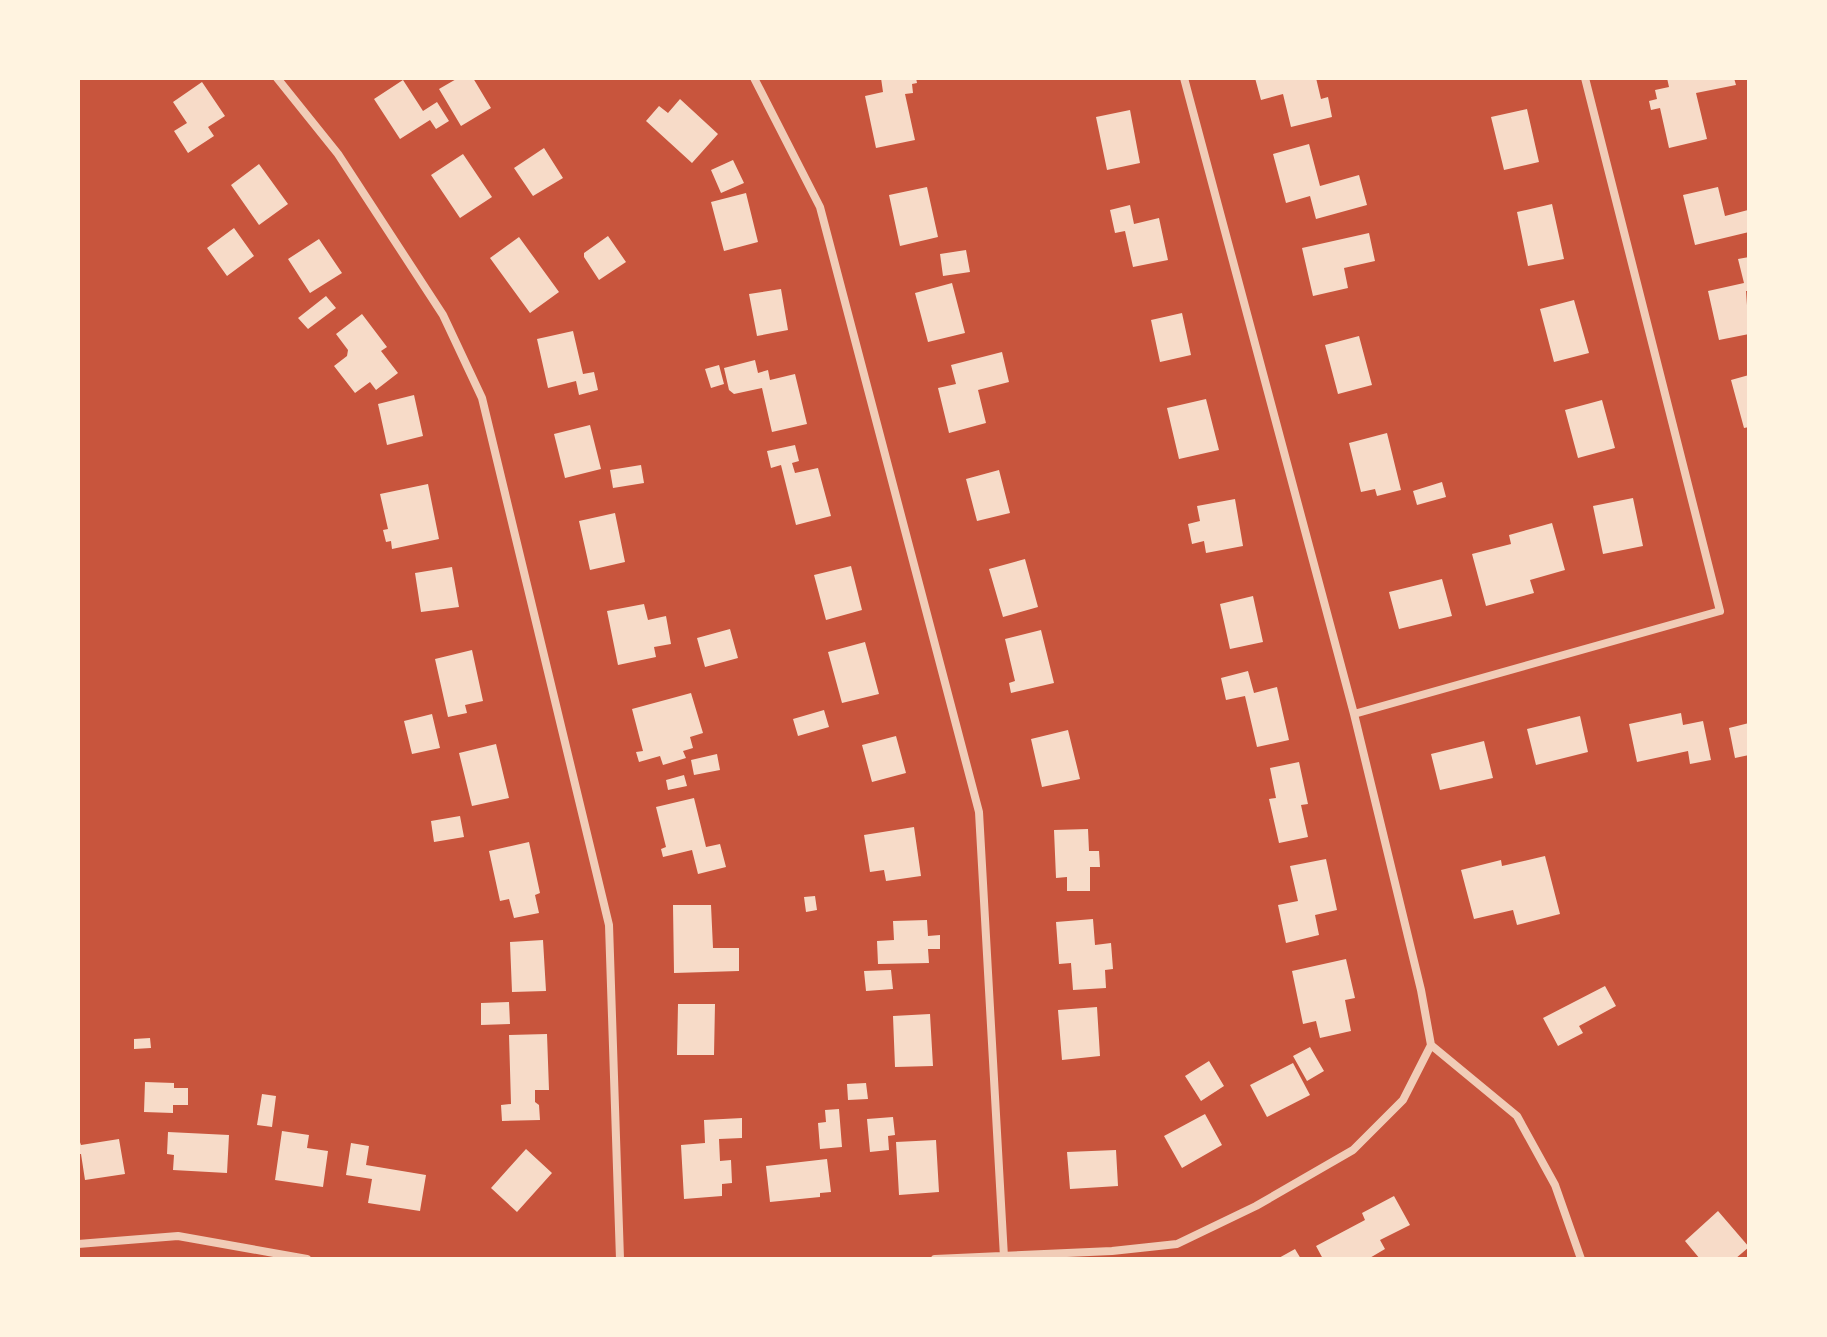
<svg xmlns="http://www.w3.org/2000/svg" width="1827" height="1337" font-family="Lato,sans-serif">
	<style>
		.building { fill: #f7dbc8 }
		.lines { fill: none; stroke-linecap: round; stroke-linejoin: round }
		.minor { stroke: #f1ccb7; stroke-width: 8 }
	</style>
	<rect width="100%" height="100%" fill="#c8553d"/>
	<path class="building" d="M458 78H473L491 108 461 126 439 89Z
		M881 78H916L917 83 912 84 913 93 905 94 915 140 876 148 865 96 883 92Z
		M1255 78H1316L1321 99 1328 97 1332 117 1291 127 1283 94 1261 100Z
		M1667 78H1734L1736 85 1696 93 1707 139 1669 148 1660 108 1651 110 1649 101 1657 99 1655 90 1669 87Z
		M403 80 423 111 437 102 449 121 436 129 430 120 400 139 374 99Z
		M202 82 225 116 208 127 214 136 188 153 174 131 187 123 173 102Z
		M680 99 718 134 692 163 646 121 659 106 668 113Z
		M1527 109 1539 162 1504 170 1491 117Z
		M1130 110 1140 163 1107 170 1096 117Z
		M1309 144 1320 186 1359 175 1367 205 1316 219 1310 196 1286 203 1273 154Z
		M544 148 563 178 533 196 514 168Z
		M463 154 492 197 460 218 431 175Z
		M733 160 744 183 721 193 711 170Z
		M259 164 288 204 259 225 231 185Z
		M927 187 938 237 900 246 889 195Z
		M1718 187 1725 216 1748 210 1749 232 1695 245 1683 195Z
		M746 193 758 242 724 251 711 202Z
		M1552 204 1564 259 1528 266 1517 212Z
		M1130 205 1134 224 1159 218 1168 260 1133 267 1125 231 1115 233 1110 210Z
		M234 228 254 256 227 276 207 248Z
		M1369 233 1375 261 1344 268 1348 288 1313 296 1302 248Z
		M608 236 626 262 599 280 584 257V253Z
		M519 237 559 292 530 313 490 258Z
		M319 239 342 273 310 293 288 259Z
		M966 250 970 272 943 276 940 254Z
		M1749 257V291H1746L1749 334 1719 340 1708 291 1744 283 1738 259Z
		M952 283 965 333 928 342 915 293Z
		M781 289 788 330 757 336 749 294Z
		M326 296 336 308 308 329 298 318Z
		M1574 300 1589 353 1554 362 1540 309Z
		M1182 313 1191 355 1160 362 1151 320Z
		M362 314 387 347 381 351 398 373 376 390 370 382 355 393 334 366 347 356 348 350 336 334Z
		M573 331 583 374 594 372 598 390 579 395 576 381 548 388 537 339Z
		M1359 336 1372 385 1338 394 1325 345Z
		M1002 352 1009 382 978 390 986 423 949 433 938 388 956 384 951 365Z
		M755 360 758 373 768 370 770 380 795 374 807 424 772 432 762 388 734 394 729 390 724 368Z
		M719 365 724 384 711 388 705 369Z
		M1749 375V427L1744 428 1731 380Z
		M414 395 423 436 387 445 378 404Z
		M1206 399 1219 450 1179 459 1167 408Z
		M1602 400 1615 448 1578 458 1565 410Z
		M590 425 601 469 565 478 554 434Z
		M1387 433 1401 490 1377 496 1375 489 1361 492 1349 443Z
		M795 445 799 461 792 463 795 473 818 468 831 516 796 525 781 465 771 468 767 451Z
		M641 465 644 483 613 488 610 470Z
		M999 470 1010 513 977 521 966 479Z
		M1442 482 1446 497 1417 505 1413 491Z
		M428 484 439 539 392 549 391 541 386 542 383 530 388 529 380 494Z
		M1633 498 1643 546 1603 554 1593 506Z
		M1235 499 1243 546 1206 553 1204 541 1192 544 1188 524 1200 521 1197 506Z
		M615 513 625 562 590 570 579 521Z
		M1552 523 1565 570 1530 580 1534 593 1486 606 1472 554 1511 544 1509 535Z
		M1025 559 1038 607 1003 617 989 569Z
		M851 566 862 610 826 620 814 575Z
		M452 567 459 607 421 612 415 573Z
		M1442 579 1452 616 1399 629 1389 592Z
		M1253 596 1263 642 1230 649 1220 604Z
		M644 604 648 620 666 616 671 644 654 647 656 657 618 665 607 611Z
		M730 629 738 658 705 667 697 638Z
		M1041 630 1054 683 1011 693 1009 683 1015 681 1005 639Z
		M865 642 879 694 842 703 828 652Z
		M472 650 483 701 465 705 467 713 448 717 435 659Z
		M1248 671 1254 693 1277 687 1289 740 1257 747 1245 696 1226 700 1221 678Z
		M691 693 703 733 690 737 693 748 683 751 686 758 663 765 660 756 639 762 636 752 643 751 632 709Z
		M824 710 829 727 798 736 793 719Z
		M1681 713 1683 725 1703 721 1711 760 1690 764 1688 751 1637 762 1629 724Z
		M432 714 440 748 412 754 404 721Z
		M1580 716 1588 752 1536 765 1527 729Z
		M1749 723V755L1735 758 1729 728Z
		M1068 730 1080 779 1042 787 1031 739Z
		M896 736 906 773 872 782 862 745Z
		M1484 741 1493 778 1440 790 1431 754Z
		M496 744 509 798 472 806 459 753Z
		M717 754 720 770 694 775 691 760Z
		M1299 762 1308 804 1301 805 1308 837 1279 843 1269 799 1276 798 1270 768Z
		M684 775 687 786 668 790 666 780Z
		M694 798 706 847 720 844 726 867 698 874 692 850 663 857 661 849 666 847 656 807Z
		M460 816 464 837 434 842 431 821Z
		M914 827 921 876 886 881 884 870 870 872 864 835Z
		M1088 829 1089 851H1099L1100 867H1090V891H1067V877L1056 878 1054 830Z
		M529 842 540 893 535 895 539 913 514 918 509 899 500 901 489 851Z
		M1545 856 1560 914 1517 925 1513 910 1474 919 1461 870 1501 860 1502 866Z
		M1326 859 1337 910 1315 915 1319 935 1286 943 1278 905 1298 901 1290 866Z
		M815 896 817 910 806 912 804 897Z
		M673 905H711L713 948H739V971L674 973Z
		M1093 919 1095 945 1111 943 1113 969 1105 970 1106 988 1073 990 1071 963 1059 964 1056 922Z
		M927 920 928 936 940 935V949H928L929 963 878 964 877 941 894 940 893 921Z
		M543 940 546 991 512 992 510 942Z
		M1346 959 1355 998 1345 1000 1351 1031 1320 1038 1316 1021 1303 1024 1292 971Z
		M891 970 893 989 866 991 864 971Z
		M1605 986 1616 1006 1579 1026 1583 1033 1558 1046 1543 1018Z
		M509 1002 510 1024 481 1025V1003Z
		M678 1004H715L714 1055H677Z
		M1097 1007 1100 1056 1062 1060 1058 1010Z
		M930 1014 933 1066 895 1067 893 1016Z
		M547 1034 549 1090H535V1102L539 1105 540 1120 502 1121 501 1105 511 1104 509 1035Z
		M150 1038 151 1048 134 1049V1039Z
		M1310 1047 1324 1071 1307 1081 1293 1056Z
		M1209 1061 1224 1086 1201 1101 1185 1076Z
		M1293 1063 1310 1095 1267 1117 1250 1085Z
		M145 1082 174 1083V1088H188V1105H173V1113L144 1112Z
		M866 1083 868 1099 848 1100 847 1084Z
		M262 1094 276 1096 272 1127 257 1125Z
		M839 1109 842 1147 820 1149 818 1123 826 1122 825 1110Z
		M1205 1114 1222 1145 1182 1168 1164 1136Z
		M893 1117 895 1135 888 1136 889 1150 870 1152 867 1119Z
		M742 1118V1138L719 1139 720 1161 731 1160 732 1183 722 1184V1196L684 1199 681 1145 705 1143 704 1120Z
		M282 1131 309 1135 307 1148 328 1151 323 1187 275 1180Z
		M168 1132 229 1135 227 1173 173 1170 174 1155 167 1154Z
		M78 1137 81 1145 119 1139 125 1174 85 1180 81 1154H78Z
		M936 1140 939 1192 899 1195 896 1142Z
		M351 1143 369 1146 366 1165 426 1175 420 1211 368 1203 372 1179 346 1175Z
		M526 1149 552 1173 517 1212 491 1188Z
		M1116 1150 1118 1186 1070 1189 1067 1152Z
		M827 1159 831 1192 820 1193V1197L770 1202 766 1166Z
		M1394 1196 1410 1225 1380 1240 1385 1249 1368 1259H1323L1316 1246 1365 1220 1362 1213Z
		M1718 1211 1749 1247 1735 1259H1700L1685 1241Z
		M1295 1249 1301 1259H1277Z"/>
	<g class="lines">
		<path class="minor" d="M277 78 338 154 443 315 482 398 609 925 620 1259
			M754 78 820 207 979 812 1004 1257
			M1354 714 1720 611 1585 78
			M1431 1045 1517 1116 1555 1185 1581 1259
			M78 1244 178 1236 307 1259
			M935 1259 1112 1251 1177 1244 1256 1206 1353 1150 1403 1100 1431 1045 1421 990 1354 714 1184 78"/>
	</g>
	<rect width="1827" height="1337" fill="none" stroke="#fff3e0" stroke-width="160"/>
</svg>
